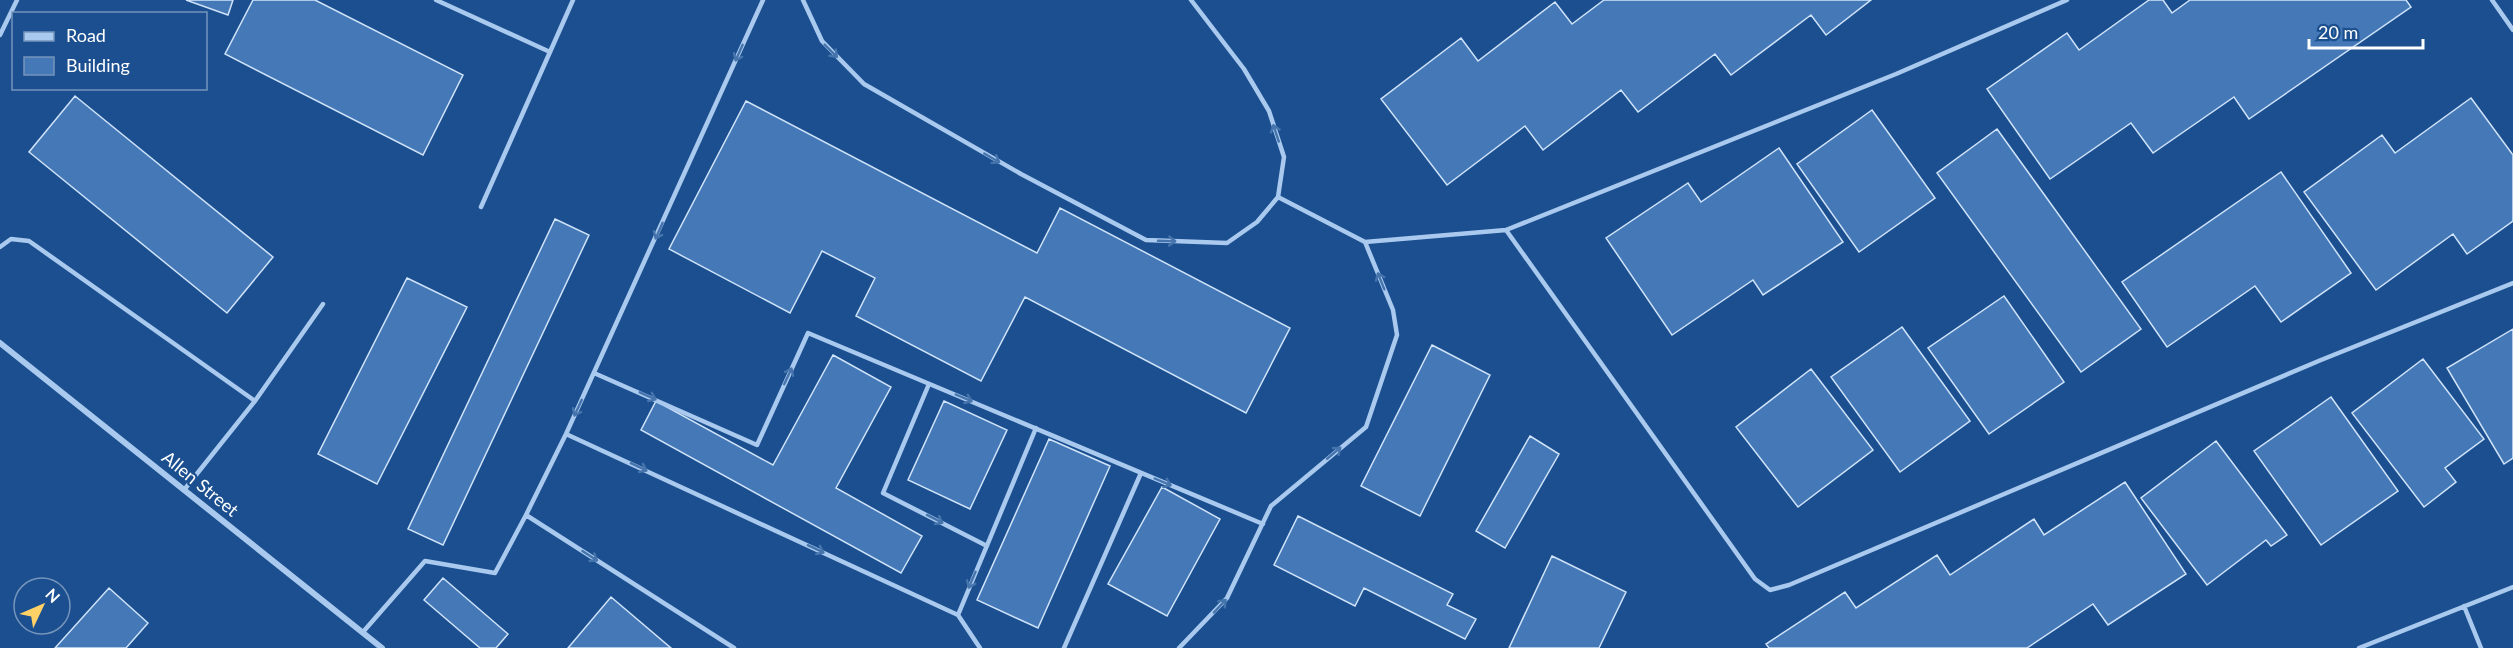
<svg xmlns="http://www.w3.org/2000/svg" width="2513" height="648" font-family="Lato,sans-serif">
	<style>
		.building { fill: #4478b7; stroke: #cfe3fa; stroke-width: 1.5 }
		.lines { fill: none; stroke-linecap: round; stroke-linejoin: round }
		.service { stroke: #a9c9ee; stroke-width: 4.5 }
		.minor { stroke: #a9c9ee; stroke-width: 6 }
		.oneway { stroke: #4674ac }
		.labels { text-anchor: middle; stroke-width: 4.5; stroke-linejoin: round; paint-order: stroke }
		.street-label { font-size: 18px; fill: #fff; stroke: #1b4f8f }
	</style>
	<rect width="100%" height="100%" fill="#1b4f8f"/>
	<path class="building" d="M186 0H233L228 15Z
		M253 0H315L463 75 423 155 225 54Z
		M1604 0H1871L1826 35 1811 15 1731 75 1715 54 1638 112 1621 90 1543 150 1525 126 1447 185 1381 99 1461 38 1478 61 1555 2 1572 24Z
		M2149 0H2163L2172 13 2190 0H2406L2411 7 2249 119 2234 97 2153 153 2131 123 2050 179 1987 89 2067 33 2079 50Z
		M75 96 273 257 227 313 29 152Z
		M2471 98 2513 155V221L2467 254 2453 234 2376 290 2304 192 2382 135 2395 153Z
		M746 101 1037 253 1060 208 1290 328 1246 413 1025 297 981 381 856 316 875 278 822 251 790 313 669 249Z
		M1872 110 1935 198 1859 252 1797 164Z
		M1997 129 2141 329 2081 372 1937 173Z
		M1779 148 1843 242 1763 295 1753 280 1672 335 1606 238 1688 183 1701 202Z
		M2281 172 2351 273 2281 322 2255 286 2167 347 2122 282Z
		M555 219 589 235 443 545 408 529Z
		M407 278 467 307 377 484 318 454Z
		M2004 296 2064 382 1989 434 1928 348Z
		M1902 327 1970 421 1900 472 1831 377Z
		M2513 329V458L2504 464 2447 368Z
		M1432 345 1490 375 1420 516 1361 486Z
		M833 355 891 387 836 488 922 536 901 573 641 430 656 401 773 465Z
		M2423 359 2484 439 2445 468 2456 482 2424 507 2352 413Z
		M1811 369 1873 450 1798 507 1736 427Z
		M2331 397 2398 491 2321 545 2254 451Z
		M944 401 1007 430 970 509 908 480Z
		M1530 436 1559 454 1505 548 1476 531Z
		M1049 439 1110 466 1038 628 977 600Z
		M2216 441 2287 535 2271 546 2266 540 2207 585 2141 498Z
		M2125 482 2186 574 2108 625 2093 604 2027 648H1769L1766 644 1845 592 1856 608 1937 555 1950 575 2034 519 2044 535Z
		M1162 487 1220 519 1167 616 1108 584Z
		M1298 516 1453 594 1447 605 1476 619 1465 639 1364 588 1355 606 1274 565Z
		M1552 556 1626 592 1599 648H1509Z
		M443 578 508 634 496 648H480L424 600Z
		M109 588 148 623 126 648H55Z
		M611 597 671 648H568Z"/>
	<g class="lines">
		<path class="service" d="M436 0 550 52 573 0
			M803 0 822 41 864 84 1021 174 1146 240 1227 243 1257 222 1278 197 1284 157 1269 111 1244 69 1191 0
			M2492 0 2513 30
			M0 35 17 0
			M1278 197 1365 242 1506 230 1896 74 2067 0
			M481 207 550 52
			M1506 230 1755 579 1770 590 1789 585 2321 360 2513 283
			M0 247 11 239 29 241 255 401 184 490
			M594 373 757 445 808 333 1263 524
			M929 384 883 493 987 546
			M255 401 323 304
			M566 434 958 615 980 648
			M2464 606 2481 648
			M958 615 1036 428
			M363 632 425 561 495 573 526 515
			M734 648 526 515 566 434 763 0
			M1064 648 1141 473
			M1179 648 1227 598 1271 506 1366 427 1397 335 1393 310 1365 242
			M2359 648 2513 587"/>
		<path class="minor" d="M0 343 382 648"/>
	</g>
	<defs><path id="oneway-shaft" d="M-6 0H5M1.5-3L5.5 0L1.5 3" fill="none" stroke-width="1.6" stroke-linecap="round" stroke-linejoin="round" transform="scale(1.5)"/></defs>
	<g class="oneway">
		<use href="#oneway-shaft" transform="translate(831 51) rotate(45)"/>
		<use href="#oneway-shaft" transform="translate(739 53) rotate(114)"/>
		<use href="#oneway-shaft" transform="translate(1276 133) rotate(-108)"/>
		<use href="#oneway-shaft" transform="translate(992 158) rotate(30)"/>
		<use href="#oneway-shaft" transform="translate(659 231) rotate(114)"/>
		<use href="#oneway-shaft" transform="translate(1167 241) rotate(2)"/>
		<use href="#oneway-shaft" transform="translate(1381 281) rotate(-112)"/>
		<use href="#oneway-shaft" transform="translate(788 376) rotate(-65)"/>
		<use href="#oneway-shaft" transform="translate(648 396) rotate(24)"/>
		<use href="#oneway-shaft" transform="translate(964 398) rotate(23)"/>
		<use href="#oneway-shaft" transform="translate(578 408) rotate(115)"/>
		<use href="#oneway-shaft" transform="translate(1334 453) rotate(-40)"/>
		<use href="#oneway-shaft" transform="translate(639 467) rotate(25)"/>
		<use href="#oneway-shaft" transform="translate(1163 482) rotate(23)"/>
		<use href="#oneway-shaft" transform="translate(935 519) rotate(27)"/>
		<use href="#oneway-shaft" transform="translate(816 549) rotate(25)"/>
		<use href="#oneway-shaft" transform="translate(590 556) rotate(33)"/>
		<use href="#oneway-shaft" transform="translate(972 580) rotate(113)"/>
		<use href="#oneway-shaft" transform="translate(1220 606) rotate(-47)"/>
	</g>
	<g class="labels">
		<g class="street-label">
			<text transform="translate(200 484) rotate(39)" y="6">Allen Street</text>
		</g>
	</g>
	<rect x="12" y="12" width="195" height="78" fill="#1b4f8f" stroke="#7695bc" stroke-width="1.5"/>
	<rect x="24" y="32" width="30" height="9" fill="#a9c9ee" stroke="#7695bc" stroke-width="1.5"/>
	<text x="66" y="42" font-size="18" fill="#ffffff">Road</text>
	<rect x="24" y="57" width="30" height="18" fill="#4478b7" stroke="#7695bc" stroke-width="1.5"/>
	<text x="66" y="72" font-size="18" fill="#ffffff">Building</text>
	<g transform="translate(42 606) rotate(46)"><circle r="28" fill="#1b4f8f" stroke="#7695bc" stroke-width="1.5"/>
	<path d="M0-4.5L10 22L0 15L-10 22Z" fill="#ffd166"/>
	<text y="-9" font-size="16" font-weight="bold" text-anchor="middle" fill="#ffffff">N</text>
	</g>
	<path d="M2309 39v9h114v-9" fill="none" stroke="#ffffff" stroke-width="3"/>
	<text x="2318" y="39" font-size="18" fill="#ffffff" stroke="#1b4f8f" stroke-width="4.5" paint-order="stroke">20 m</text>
</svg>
